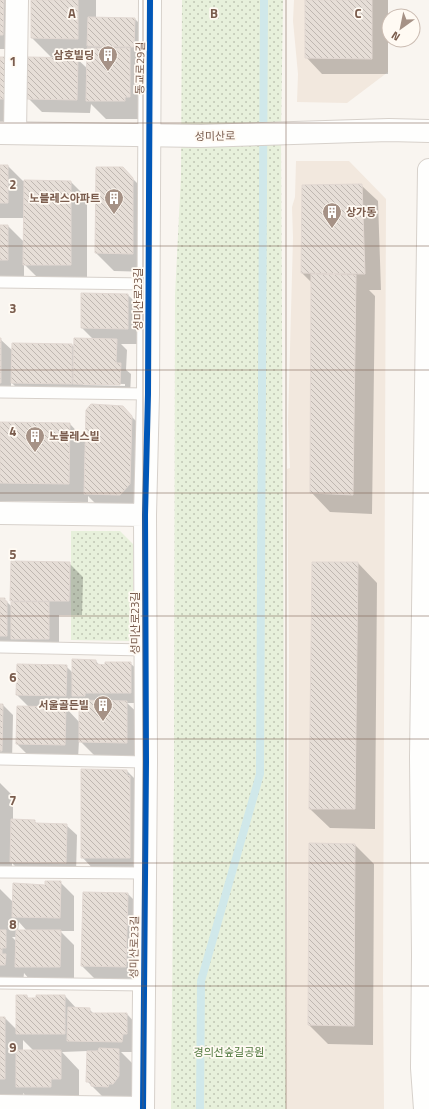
<svg xmlns="http://www.w3.org/2000/svg" width="429" height="1109" font-family="'Titillium Web','Noto Sans KR',sans-serif">
	<style>
		.residential { fill: #f2e8de }
		.grass { fill: url(#grass-dots) }
		.shadow { fill: #0003; fill-rule: evenodd }
		.lines { fill: none; stroke-linecap: round; stroke-linejoin: round }
		.stream { stroke: #d0e8ea; stroke-width: 8 }
		.building { fill: url(#building-back-hatch); stroke: #e2d8d2 }
		.service-casing { stroke: #d7d1cb; stroke-width: 13 }
		.minor-casing { stroke: #d7d1cb; stroke-width: 24 }
		.tertiary-casing { stroke: #d7d1cb; stroke-width: 24 }
		.service { stroke: #fefefd; stroke-width: 11 }
		.minor { stroke: #fefefd; stroke-width: 22 }
		.tertiary { stroke: #fefefd; stroke-width: 22 }
		.cycleway-casing { stroke: #fffaf3; stroke-width: 8 }
		.cycleway { stroke: #0057b8; stroke-width: 6 }
		.grid { fill: none; stroke: #7a5c4d; stroke-width: 1; stroke-opacity: 0.55 }
		.labels { text-anchor: middle; stroke-width: 3.5; stroke-linejoin: round; paint-order: stroke }
		.poi-label { font-size: 11px; font-weight: bold; fill: #7a5c4d; stroke: #fffaf3; text-anchor: end }
		.street-label { font-size: 11px; fill: #7a5c4d; stroke: #fffaf3 }
		.park-label { font-size: 11px; fill: #537a41; stroke: #fffaf3 }
		.grid-label { font-size: 13px; text-anchor: middle; font-weight: bold; fill: #7a5c4d; stroke: #fffaf3; stroke-width: 3.5; stroke-linejoin: round; paint-order: stroke }
	</style>
	<defs>
		<pattern id="grass-dots" width="8" height="8" patternUnits="userSpaceOnUse"><rect width="8" height="8" fill="#e7f0db"/><path d="M2 2h.1M6 6h.1" fill="none" stroke="#c0c6b4" stroke-width="1.8" stroke-linecap="round"/></pattern>
		<pattern id="building-back-hatch" width="6" height="6" patternUnits="userSpaceOnUse"><rect width="6" height="6" fill="#e6ded7"/><path d="M-1 5l2 2M0 0l6 6M5-1l2 2" fill="none" stroke="#bfb7b1"/></pattern>
	</defs>
	<rect width="100%" height="100%" fill="#f9f5f0"/>
	<path class="residential" d="M294 0H388V72L347 103 297 102 298 74 293 21Z
		M296 161H349L386 199 383 985 384 1109H286L289 648 287 469 290 468 288 423 293 238 292 207 295 197Z"/>
	<path class="grass" d="M182 0H283L281 135 286 1109H171L174 787 175 295 181 176Z
		M71 531H120L133 544V641L71 640Z"/>
	<path class="shadow" d="M0 0H12L17 49H0Z
		M32 0H96V18L135 19 145 29 144 56H137L148 68 143 119H106L91 104 90 113 42 112 28 98 52 58 32 38ZM75 57H88V69Z
		M306 0H388V74H322L306 57Z
		M0 58 12 121H0Z
		M0 166H8L23 181 71 182 87 198V281H41L24 264V276H4V282H0V226H8L24 242V218H0Z
		M122 168 151 197 152 272 114 271 96 253Z
		M361 185 378 201 381 290H369L375 296 372 514 330 512 311 492 312 283 302 273Z
		M128 295 144 311V344H121L127 350 126 370 131 374 130 395 22 393 11 382V393H0V339L13 351 72 345 75 348 94 340 82 328ZM83 383 125 384V386L83 385Z
		M122 407 141 426 148 502 104 512 88 496V502L0 501V423L70 424 86 441Z
		M69 563 83 577 82 615H59V649L0 646V599H4L12 607 14 603 11 600Z
		M358 563 377 583 375 829 330 828 310 809Z
		M95 660 100 666 130 663 141 673 140 703H127L145 720V761L99 760 79 740 78 759 30 757 17 744 29 707 17 695 66 666 73 673ZM67 709 80 710V723Z
		M0 705H3L13 715 12 761H0Z
		M127 771 143 787 146 874H98L82 857Z
		M0 783 13 796V820L34 821 38 824 66 825 77 835 76 873 21 872 12 863V868L0 871Z
		M355 845 374 864 373 1045 328 1044 309 1025Z
		M60 882 74 896V931H60L74 945V981L30 980 24 973 23 983 0 979V889L13 902 46 886ZM19 922 27 931H18ZM12 937H17V942Z
		M128 894 146 912 144 986 101 985 82 966Z
		M27 996 29 999 65 996 77 1009H89L94 1014H127L137 1025V1044H132V1052H121L137 1068 131 1102 106 1100 87 1081 88 1051 62 1052 79 1070V1097L35 1105 23 1093V1097H0V1018H5L17 1030ZM23 1040 34 1051H23Z"/>
	<g class="lines">
		<path class="stream" d="M200 1109 201 981 260 774 264 0"/>
	</g>
	<path class="building" d="M0 0H4L3 35H0Z
		M31 0H78V39L31 38Z
		M305 0H372V59L305 58Z
		M88 17 135 18 134 47 87 46Z
		M87 48H130V97H125V101H86Z
		M0 57H6V99H0Z
		M28 57 78 58 77 100 27 99Z
		M0 165H8V203H0Z
		M96 167H123L133 178V254L95 253Z
		M24 180 71 181V265H23Z
		M362 184 365 274 301 273 302 185Z
		M0 225H8V260H0Z
		M311 274 356 275 353 495 310 493Z
		M81 293 128 294V329L81 328Z
		M0 338H1V383H0Z
		M74 338 117 339 116 363H121L120 385 73 384Z
		M12 343 72 344V384L11 383Z
		M91 404 123 406 132 416 130 484 120 495 84 494 86 410Z
		M0 422 70 423 69 484 0 483Z
		M11 561 70 562 69 601H10Z
		M312 562H358L355 809H309Z
		M0 598H5V601H7V636H0Z
		M11 602H49V639H11Z
		M72 659 96 660V664L105 665V662H131V693H85V696H72Z
		M17 664 67 665 66 696 16 695Z
		M79 700 127 701V743L79 742Z
		M0 704H3L2 751H0Z
		M17 706 66 707 65 745 16 744Z
		M81 769 127 770V775L130 776V858H81Z
		M11 819 35 820V823L67 824 66 863 10 862Z
		M309 843 355 844 354 1026 308 1025Z
		M45 881H61L60 918 12 917 13 883 45 885Z
		M83 892 128 893 126 967 81 966Z
		M0 930H6V948H2V954H6L5 965H0Z
		M16 930H61L60 967H15Z
		M16 995H27V998H36V995H65V1034H16Z
		M68 1007 90 1008V1013H127V1034H123L122 1042 67 1041Z
		M0 1017H5V1079H0Z
		M99 1048 119 1049V1076L113 1084H109L108 1087 91 1086V1082H86L87 1051H98Z
		M16 1050H61V1079H51V1087H16Z"/>
	<g class="lines">
		<g class="service-casing">
			<path id="service" d="M0 282 148 284
				M0 392 148 394
				M0 647 145 650
				M0 759 146 762
				M0 872 145 873
				M0 983 144 985"/>
		</g>
		<g class="minor-casing">
			<path id="minor" d="M15 133 17 0
				M0 513 145 515
				M0 1106 143 1108
				M143 1109 146 762 145 515 148 394 150 0"/>
		</g>
		<g class="tertiary-casing">
			<path id="tertiary" d="M0 133 201 136 389 130 429 131
				M425 1109 422 1068 423 955 421 757 429 170"/>
		</g>
		<use href="#service" class="service"/>
		<use href="#minor" class="minor"/>
		<use href="#tertiary" class="tertiary"/>
		<g class="cycleway-casing">
			<path id="cycleway" d="M143 1109 146 762 145 515 148 394 150 0"/>
		</g>
		<use href="#cycleway" class="cycleway"/>
	</g>
	<path class="grid" d="M143 0V1109M286 0V1109M0 123H429M0 246H429M0 370H429M0 493H429M0 616H429M0 739H429M0 863H429M0 986H429"/>
	<defs>
		<g id="building-pin" transform="scale(1)"><path d="M0 17L-7.5 6A9.5 9.5 0 1 1 7.5 6Z" fill="#a69286" stroke="#fffaf3"/><path d="M-4-6H4V6H1V3H-1V6H-4ZM-2.5-4.3h1.7v1.8h-1.7ZM.8-4.3h1.7v1.8H.8ZM-2.5-1h1.7V.8h-1.7ZM.8-1h1.7V.8H.8Z" fill="#fff"/></g>
	</defs>
	<g fill-rule="evenodd">
		<use href="#building-pin" x="108" y="55"/>
		<use href="#building-pin" x="114" y="198"/>
		<use href="#building-pin" x="332" y="212"/>
		<use href="#building-pin" x="35" y="436"/>
		<use href="#building-pin" x="103" y="705"/>
	</g>
	<g class="labels">
		<g class="poi-label">
			<text x="94" y="59">삼호빌딩</text>
			<text x="100" y="202">노블레스아파트</text>
			<text x="346" y="216" text-anchor="start">상가동</text>
			<text x="49" y="440" text-anchor="start">노블레스빌</text>
			<text x="89" y="709">서울골든빌</text>
		</g>
		<g class="street-label">
			<text transform="translate(140 68) rotate(-89)" y="4">동교로29길</text>
			<text transform="translate(215 136) rotate(-1)" y="4">성미산로</text>
			<text transform="translate(138 299) rotate(-90)" y="4">성미산로23길</text>
			<text transform="translate(135 623) rotate(-90)" y="4">성미산로23길</text>
			<text transform="translate(134 947) rotate(-89)" y="4">성미산로23길</text>
		</g>
		<g class="park-label">
			<text x="229" y="1056">경의선숲길공원</text>
		</g>
	</g>
	<g class="grid-label">
		<text x="72" y="18">A</text>
		<text x="214" y="18">B</text>
		<text x="358" y="18">C</text>
		<text x="13" y="66">1</text>
		<text x="13" y="189">2</text>
		<text x="13" y="313">3</text>
		<text x="13" y="436">4</text>
		<text x="13" y="559">5</text>
		<text x="13" y="682">6</text>
		<text x="13" y="805">7</text>
		<text x="13" y="929">8</text>
		<text x="13" y="1052">9</text>
	</g>
	<g transform="translate(401 28) rotate(213)"><circle r="19" fill="#fffaf3" stroke="#cabbb1"/>
	<path d="M0-3L7 15L0 10L-7 15Z" fill="#a69286"/>
	<text y="-6" font-size="11" font-weight="bold" text-anchor="middle" fill="#7a5c4d">N</text>
	</g>
</svg>
